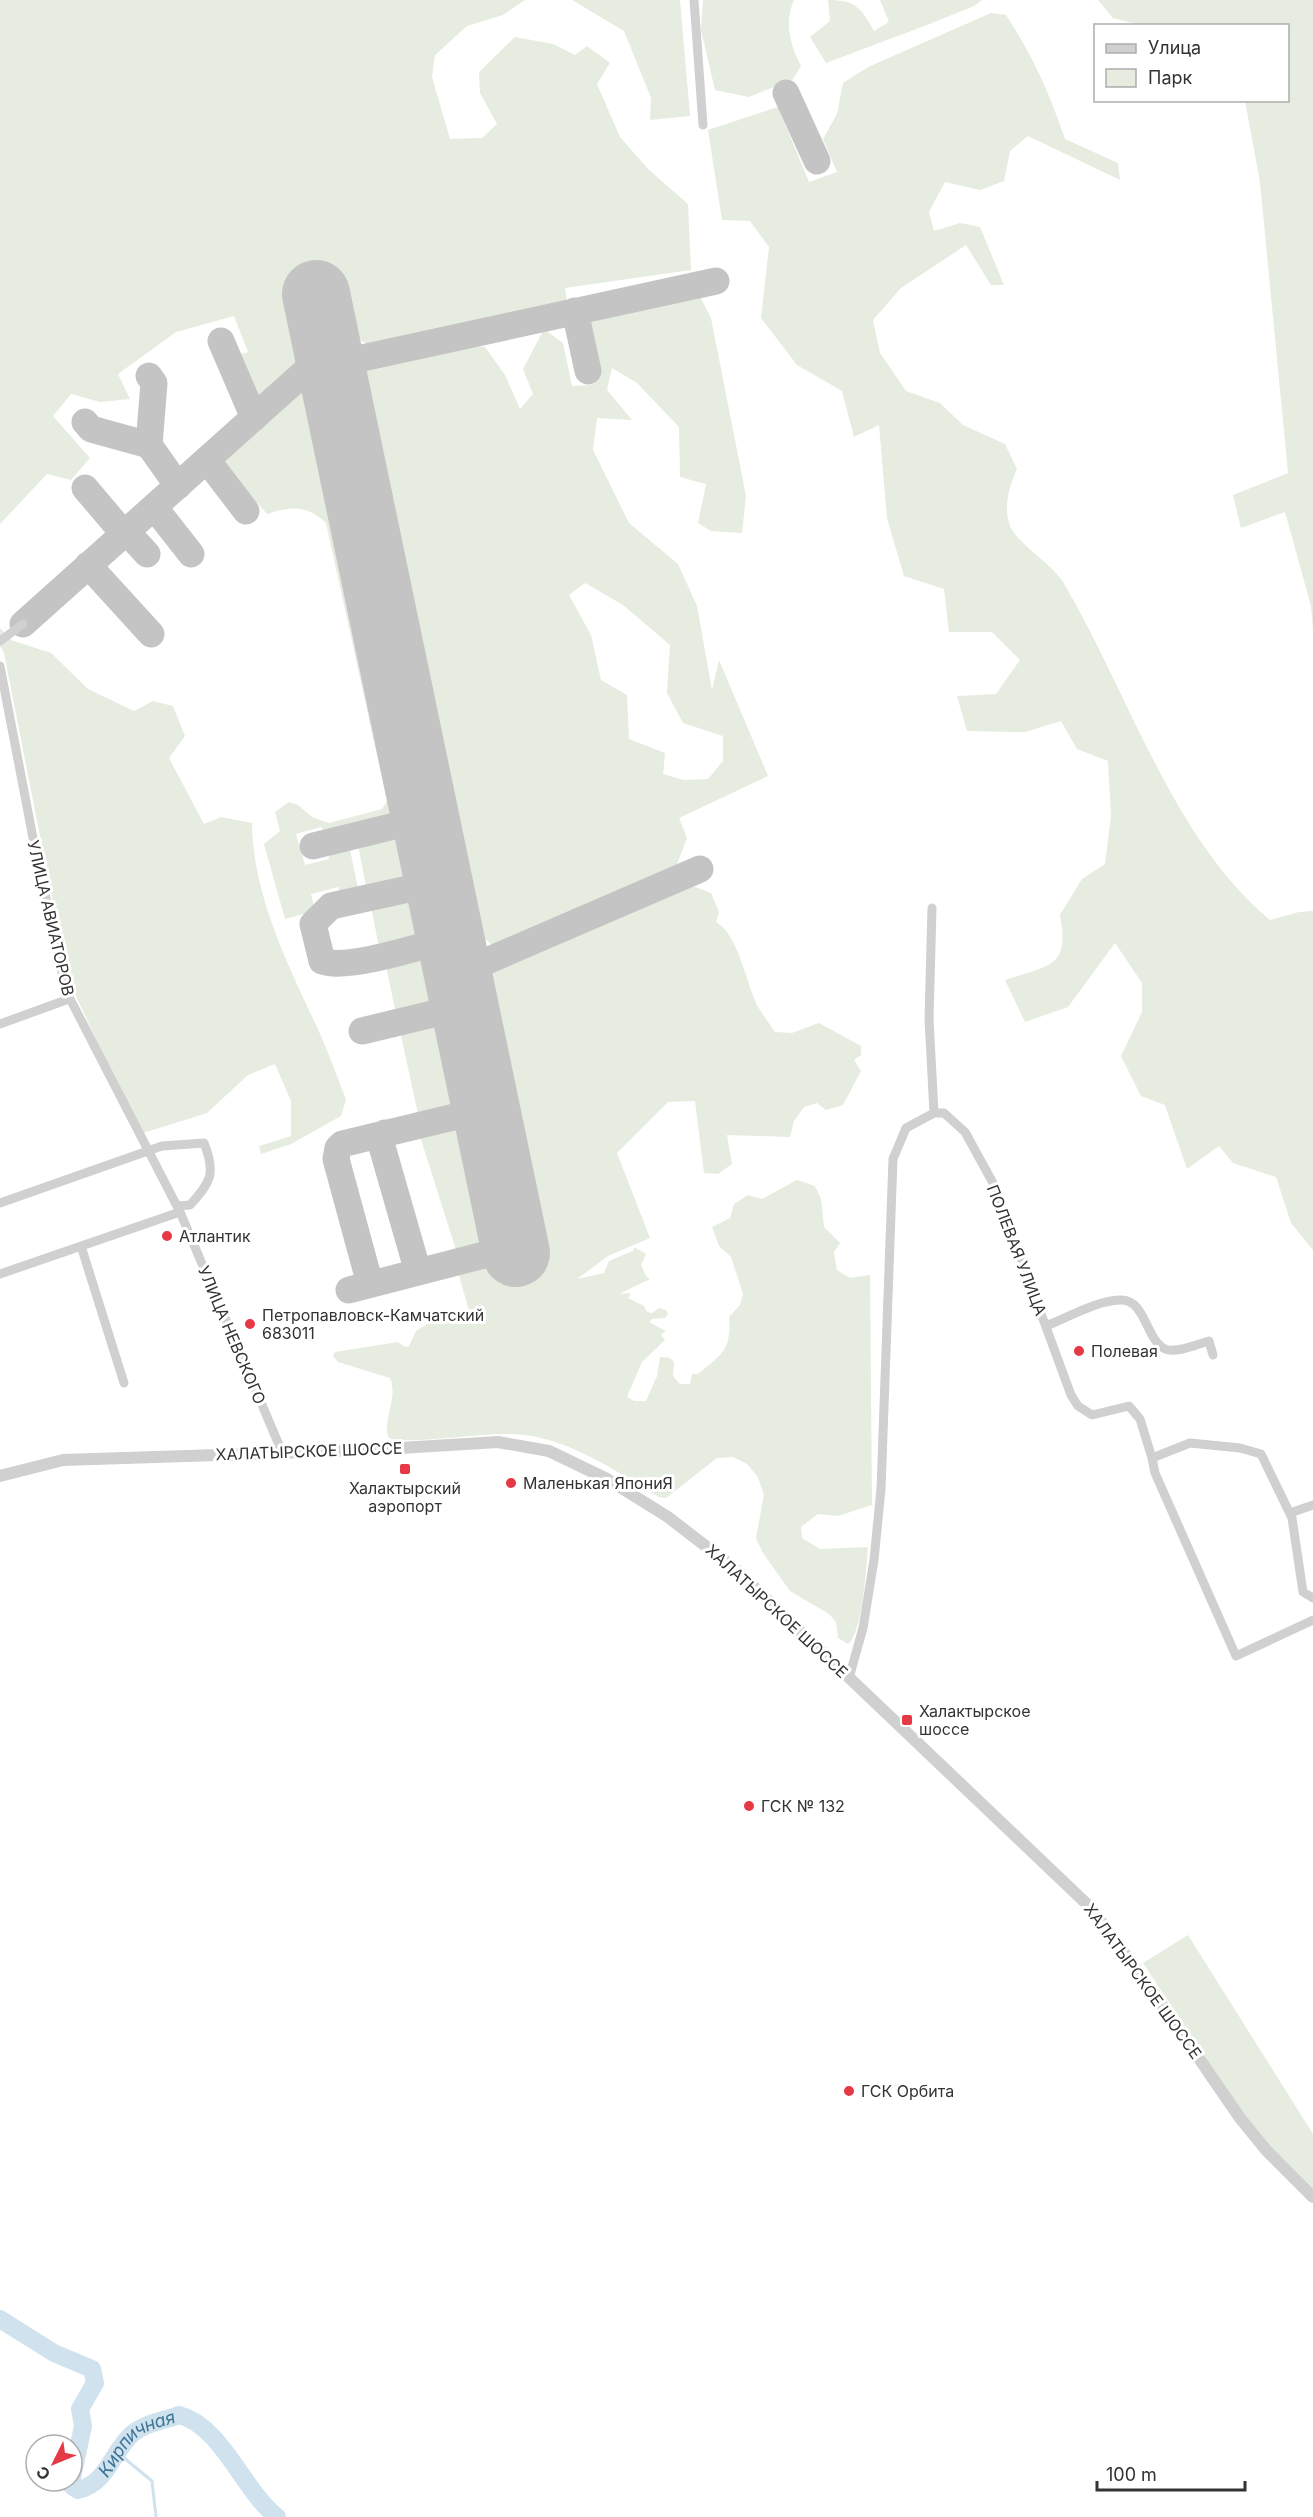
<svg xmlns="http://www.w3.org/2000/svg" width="1313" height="2517" font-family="Inter,sans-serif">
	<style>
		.green { fill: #e6ecdf; fill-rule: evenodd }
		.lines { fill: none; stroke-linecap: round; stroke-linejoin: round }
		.stream { stroke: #cfe2ee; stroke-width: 3 }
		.river { stroke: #cfe2ee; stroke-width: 18 }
		.taxiway { stroke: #c4c4c4; stroke-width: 27 }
		.runway { stroke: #c4c4c4; stroke-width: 68 }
		.minor { stroke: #d0d0d0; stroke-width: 9 }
		.tertiary { stroke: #d0d0d0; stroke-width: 12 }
		.poi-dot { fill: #e63946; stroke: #fff; stroke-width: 2 }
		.labels { text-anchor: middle; stroke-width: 6; stroke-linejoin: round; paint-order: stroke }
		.street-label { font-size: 16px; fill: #333; stroke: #fff }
		.poi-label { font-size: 16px; fill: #333; stroke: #fff; text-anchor: start }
		.water-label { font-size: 18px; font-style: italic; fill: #3f7597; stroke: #fff }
	</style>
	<rect width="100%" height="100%" fill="#fff"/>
	<path class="green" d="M0 0H525L503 15 467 26 435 55 432 77 450 139 482 138 497 124 480 93 479 72 515 37 553 44 575 55 587 46 610 63 597 84 620 137 649 170 688 204 691 270 565 288 567 302 369 345 350 334 338 285 293 295 306 362 264 401 252 400 235 356 248 352 234 316 176 332 118 374 130 399 100 402 71 394 53 416 90 458 71 480 47 474 0 524Z
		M572 0H680L690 116 650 120 651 98 624 31Z
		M703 0H794C784 23 790 44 801 66L793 79 749 97 715 90 701 30Z
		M828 0C856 0 861 8 874 31L889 22 880 0H982L974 6 927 25 826 63 810 37 830 21Z
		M1098 0H1313V630L1311 606 1285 512 1241 528 1233 495 1288 473 1260 182 1245 101 1288 100V26L1140 25 1113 18Z
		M991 13 1006 15C1034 58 1049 92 1065 139L1118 163 1120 180 1028 136 1010 151 1004 181 980 190 945 182 929 212 934 231 960 223 980 227 1004 285H991L966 245 901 288 873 320 880 353 906 391 940 403 963 425 1005 444 1017 469C1009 487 1003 506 1010 526 1015 541 1053 565 1063 582 1128 691 1171 837 1270 920L1299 912 1313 911V1250L1291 1223 1276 1177 1233 1163 1219 1146 1187 1169 1165 1105 1141 1096 1121 1056 1142 1012V983L1115 943 1068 1007 1025 1022 1005 980C1049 965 1070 969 1060 915L1082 879 1105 864 1111 816 1108 761 1077 749 1061 721 1025 732 967 731 957 696 996 694 1020 660 992 632H949L944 589 904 576 887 518 879 425 854 437 842 391 797 365 761 318 769 247 750 221 722 220 708 130 778 107 809 182 837 172 823 139 837 114 843 83 868 67Z
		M671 293 699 295 711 318 746 496 742 533 711 531 698 523 706 484 680 477 679 427 637 383 612 368 607 390 632 420 597 418 593 450 629 523 678 564 697 606 712 690 719 660 768 776 679 818 687 838 676 867 503 945 491 944 475 930 359 387 369 366 433 355 446 343 485 347 505 375 520 409 533 394 523 369 544 329 563 343 572 386 592 385 601 377C597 356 586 344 586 322L601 319 605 311ZM585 583 623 605 670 645 667 693 683 723 723 736V761L708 779 684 780 663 774 665 753 629 739 627 695 601 680 591 635 569 595Z
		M311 388 402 817 334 836 328 835 321 827 296 834 305 865 329 859 327 850 349 845 359 893 342 897 338 887 311 894 315 911 285 919 264 844 280 831 275 812 289 802 298 805 312 817 329 823 382 809 387 801 326 523C307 505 291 506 267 514 252 495 235 483 220 464L222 452 249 429 258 431C265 425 265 418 271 412 281 400 296 389 311 388Z
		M0 628 11 640 51 653 88 689 134 711 153 701 173 706 185 736 169 758 204 824 221 817 252 823C253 895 287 963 317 1027 328 1051 337 1076 346 1100L341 1116 291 1144 261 1154 259 1146 291 1136V1101L275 1064 248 1075 207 1113 140 1134 76 996 54 907 4 653 0 646Z
		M406 830 416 881 367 891 357 840Z
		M685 883 711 893 719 912 716 922C738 934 746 982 757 1005 762 1014 769 1023 775 1032L792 1033 819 1023 861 1046V1055L854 1060 861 1071 843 1105 826 1110 817 1103 804 1107 794 1121 790 1137 727 1135 732 1164 718 1174 704 1173 695 1101 668 1102 617 1153 650 1238 608 1256 577 1279 604 1273 609 1261 633 1251 634 1247 646 1254 641 1265 646 1276 650 1279 619 1294 631 1293 628 1298 644 1306 647 1312 652 1313 659 1308 666 1310 668 1314 665 1318 652 1319 649 1322 666 1331 661 1335 665 1340 642 1362 627 1397 634 1401H646L657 1376 660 1357 670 1358 674 1362 673 1376 680 1384H690L692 1374H698C721 1355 732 1350 729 1317L740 1305 743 1294 731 1257 719 1246 712 1227 730 1218 734 1204 748 1195 762 1199 797 1180 815 1186 821 1199 824 1227 840 1243 834 1252 837 1270 850 1278 870 1275 872 1505 838 1516 818 1514 801 1527 802 1538 820 1549 868 1547C866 1567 863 1632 848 1644L838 1638 836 1622 829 1614 790 1591 763 1553 756 1538 764 1495 758 1477 747 1464 733 1457 717 1458 666 1498 659 1497C614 1470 564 1434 508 1434 470 1434 432 1442 394 1440L389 1438C381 1423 399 1398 390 1378L338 1362 333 1356 335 1352 398 1342 405 1347 409 1346 416 1331 428 1324 471 1318 457 1268 538 1248 482 980 495 963Z
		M418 893 427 937 379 947 370 902Z
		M430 952 441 1004 396 1014 385 961Z
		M445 1022 462 1105 418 1114 400 1031Z
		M465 1120 492 1246 457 1253 418 1130Z
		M1188 1935 1313 2134V2188L1271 2147 1241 2111 1143 1963Z"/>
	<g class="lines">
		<path class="stream" d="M118 2453 152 2481 156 2517"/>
		<g class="river">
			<path d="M0 2319 54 2353 92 2369 95 2383 80 2409 83 2426 72 2478"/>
			<path id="s1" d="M71 2481 72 2486 78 2490C107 2484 112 2452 132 2434 145 2423 163 2421 179 2415 221 2425 244 2492 277 2517"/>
		</g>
		<path class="taxiway" d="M786 93 817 161
			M575 311 588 371
			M221 341 254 418
			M149 376 154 383 149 445 178 486
			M85 422 91 429 149 445
			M207 460 246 511
			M85 488 124 534
			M154 507 191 554
			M127 532 147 554
			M88 565 151 634
			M23 624 307 370 716 281
			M313 846 427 818
			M440 882 331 906 313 924 322 961C347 971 424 945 452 938
			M459 973 700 869
			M362 1031 466 1006
			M385 1133 381 1143 418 1272
			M370 1284 336 1159 338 1148 342 1144 487 1109
			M349 1290 515 1247"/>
		<path class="runway" d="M316 294 516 1253"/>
		<path class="minor" d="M694 0 703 125
			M0 641 23 624
			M0 666 33 838 66 991 180 1212 282 1452
			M0 1024 69 999
			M934 1113H944L965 1132 993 1183 1071 1395 1078 1406 1092 1415 1129 1406 1140 1419 1152 1458 1190 1443 1240 1448 1261 1454 1292 1518 1303 1592 1313 1598
			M0 1203 162 1146 204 1143C216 1173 211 1182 190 1205L177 1206
			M81 1246 124 1383
			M0 1274 180 1212
			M1046 1326C1069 1317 1095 1301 1120 1300 1146 1299 1145 1339 1165 1349 1176 1354 1198 1344 1209 1341L1213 1355
			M1152 1458 1155 1473 1236 1656 1313 1620
			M1290 1513 1313 1505
			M849 1678 863 1628 874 1560 881 1489 893 1159 906 1128 934 1113 929 1019 932 908"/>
		<path class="tertiary" d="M0 1476 63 1460 368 1450 498 1442 549 1451 607 1479 668 1517 734 1568 1091 1908 1154 1993 1240 2118 1266 2150 1313 2197"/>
	</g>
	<g class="poi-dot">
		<circle cx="167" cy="1236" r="6"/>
		<circle cx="250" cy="1324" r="6"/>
		<circle cx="1079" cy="1351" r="6"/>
		<rect x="399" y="1463" width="12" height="12" rx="3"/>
		<circle cx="511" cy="1483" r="6"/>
		<rect x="901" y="1714" width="12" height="12" rx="3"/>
		<circle cx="749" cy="1806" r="6"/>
		<circle cx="849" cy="2091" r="6"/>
	</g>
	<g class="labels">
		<g class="street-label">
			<text transform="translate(51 918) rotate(77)" y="6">УЛИЦА АВИАТОРОВ</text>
			<text transform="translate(1017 1250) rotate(69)" y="6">ПОЛЕВАЯ УЛИЦА</text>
			<text transform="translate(232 1335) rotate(67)" y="6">УЛИЦА НЕВСКОГО</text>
			<text transform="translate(309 1451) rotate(-2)" y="6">ХАЛАТЫРСКОЕ ШОССЕ</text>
			<text transform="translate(777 1611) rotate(43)" y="6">ХАЛАТЫРСКОЕ ШОССЕ</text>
			<text transform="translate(1143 1981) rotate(54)" y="6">ХАЛАТЫРСКОЕ ШОССЕ</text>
		</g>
		<g class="poi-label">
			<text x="179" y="1242">Атлантик</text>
			<text x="262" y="1321">Петропавловск-Камчатский<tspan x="262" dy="18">683011</tspan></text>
			<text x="1091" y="1357">Полевая</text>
			<text x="523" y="1489">Маленькая ЯпониЯ</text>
			<text x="405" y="1494" text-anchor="middle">Халактырский<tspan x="405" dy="18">аэропорт</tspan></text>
			<text x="919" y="1717">Халактырское<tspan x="919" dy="18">шоссе</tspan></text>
			<text x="761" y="1812">ГСК № 132</text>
			<text x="861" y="2097">ГСК Орбита</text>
		</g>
		<g class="water-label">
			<text dy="6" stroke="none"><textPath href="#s1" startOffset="90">Кирпичная</textPath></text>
		</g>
	</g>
	<rect x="1094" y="24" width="195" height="78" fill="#ffffff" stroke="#adadad" stroke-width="1.5"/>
	<rect x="1106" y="44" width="30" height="9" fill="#d0d0d0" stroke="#adadad" stroke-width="1.5"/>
	<text x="1148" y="54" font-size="18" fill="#333333">Улица</text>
	<rect x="1106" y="69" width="30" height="18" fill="#e6ecdf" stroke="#adadad" stroke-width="1.5"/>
	<text x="1148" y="84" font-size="18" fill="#333333">Парк</text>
	<g transform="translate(54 2463) rotate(227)"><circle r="28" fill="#ffffff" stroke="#adadad" stroke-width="1.5"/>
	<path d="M0-4.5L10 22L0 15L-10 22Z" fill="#e63946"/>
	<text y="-9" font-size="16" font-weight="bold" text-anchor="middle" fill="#333333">С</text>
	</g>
	<path d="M1097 2481v9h148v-9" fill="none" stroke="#333333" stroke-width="3"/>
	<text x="1106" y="2481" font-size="18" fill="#333333" stroke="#ffffff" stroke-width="4.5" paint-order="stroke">100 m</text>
</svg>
